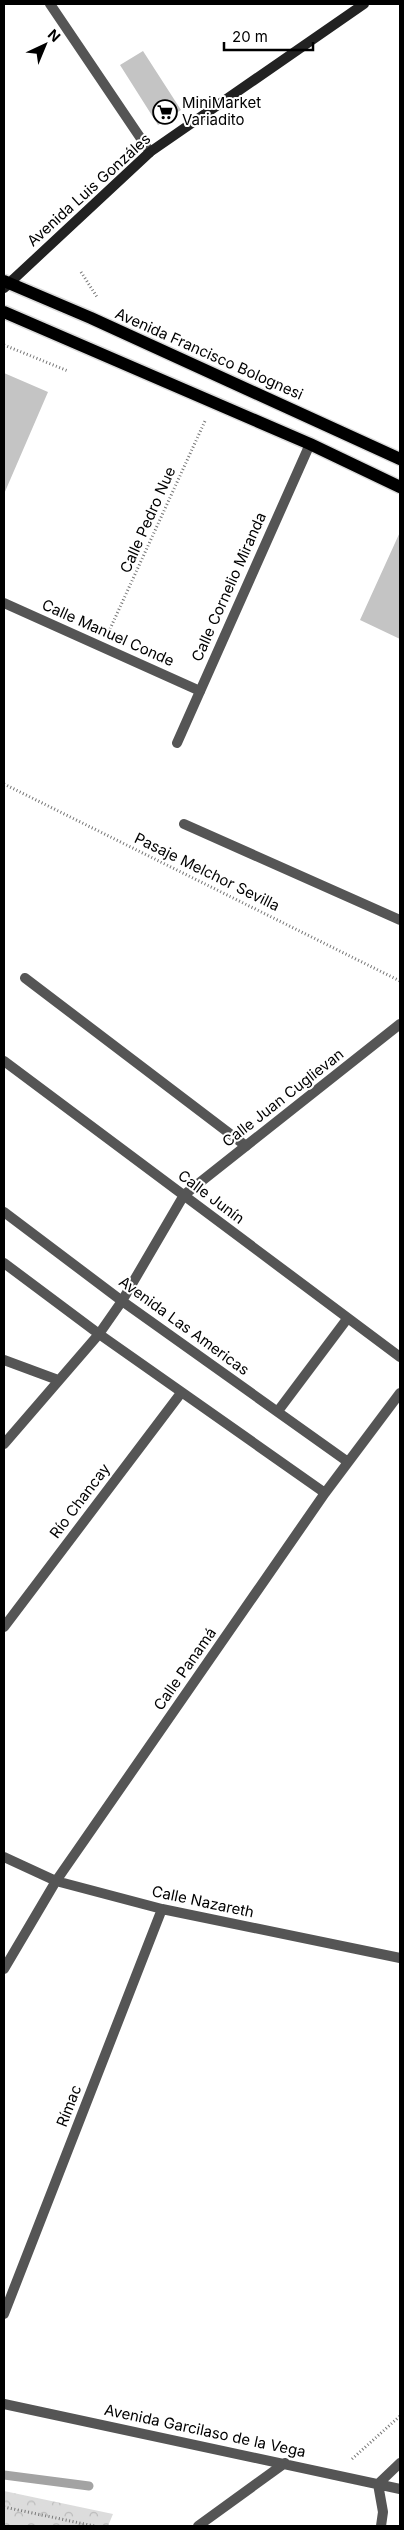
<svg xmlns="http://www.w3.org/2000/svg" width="404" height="2530" font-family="Inter,sans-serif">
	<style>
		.park { fill: url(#park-crowns) }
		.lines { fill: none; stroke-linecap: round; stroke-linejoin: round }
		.stream { stroke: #a3a3a3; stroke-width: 9 }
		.building { fill: #c4c4c4 }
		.primary-casing { stroke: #dbdbdb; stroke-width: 15 }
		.path { stroke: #777; stroke-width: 3; stroke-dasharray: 1 2.5; stroke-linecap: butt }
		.service { stroke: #555; stroke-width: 10 }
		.minor { stroke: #555; stroke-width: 10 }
		.tertiary { stroke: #555; stroke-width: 10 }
		.secondary { stroke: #222; stroke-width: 10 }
		.primary { stroke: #000; stroke-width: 12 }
		.labels { text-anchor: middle; stroke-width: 4; stroke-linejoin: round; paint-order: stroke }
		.poi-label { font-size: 15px; fill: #000; stroke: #fff; text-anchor: start }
		.street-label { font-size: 15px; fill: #000; stroke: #fff }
	</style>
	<defs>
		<pattern id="park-crowns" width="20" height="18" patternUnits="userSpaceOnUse" patternTransform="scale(1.25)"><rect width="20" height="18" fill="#dcdcdc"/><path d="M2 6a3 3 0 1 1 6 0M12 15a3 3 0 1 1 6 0" fill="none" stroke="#bbb"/></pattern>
	</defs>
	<rect width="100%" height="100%" fill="#fff"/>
	<path class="park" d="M4 2491 113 2514 108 2526H4Z"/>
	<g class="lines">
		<path class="stream" d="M4 2475 89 2486"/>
	</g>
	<path class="building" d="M143 51 181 110 158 125 120 65Z
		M4 373 48 392 4 494Z
		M400 532V639L360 620Z"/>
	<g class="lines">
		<g class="primary-casing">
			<path id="primary" d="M4 281 91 318 400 459
				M4 312 310 444 400 487"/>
		</g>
		<path class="path" d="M81 272 97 297
			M4 345 68 371
			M110 629 205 421
			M4 784 400 981
			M352 2459 400 2416
			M4 2507 94 2526"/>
		<path class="service" d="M4 603 200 691
			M184 824 400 920
			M25 978 246 1146"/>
		<path class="minor" d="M50 4 150 152
			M177 743 310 444
			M4 1061 400 1357
			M4 1212 122 1301 348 1462
			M4 1263 99 1334 325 1493
			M4 1360 58 1380
			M278 1411 347 1319
			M4 1444 99 1334 122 1301 184 1195 400 1024
			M4 1627 181 1393
			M4 1857 56 1881 162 1909 400 1958
			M4 1969 56 1881 325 1493 400 1393
			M4 2314 162 1909"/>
		<path class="tertiary" d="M4 2404 400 2489
			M378 2484 383 2512 381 2526
			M378 2484 400 2463
			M198 2526 285 2463"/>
		<path class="secondary" d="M4 288 150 152 364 4"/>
		<use href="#primary" class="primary"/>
	</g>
	<defs>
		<g id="supermarket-ring" transform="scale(1.25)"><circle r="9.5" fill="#fff" stroke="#000" stroke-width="1.5"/><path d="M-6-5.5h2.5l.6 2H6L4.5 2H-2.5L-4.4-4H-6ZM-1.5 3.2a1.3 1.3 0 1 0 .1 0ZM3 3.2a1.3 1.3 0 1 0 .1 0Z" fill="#000"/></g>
	</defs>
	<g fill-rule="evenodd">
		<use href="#supermarket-ring" x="165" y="112"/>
	</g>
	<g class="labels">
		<g class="poi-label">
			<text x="182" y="108">MiniMarket<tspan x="182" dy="17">Variadito</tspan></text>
		</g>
		<g class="street-label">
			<text transform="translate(89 190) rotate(-42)" y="5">Avenida Luis Gonzáles</text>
			<text transform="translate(209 354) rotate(24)" y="5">Avenida Francisco Bolognesi</text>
			<text transform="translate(148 520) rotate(-66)" y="5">Calle Pedro Nue</text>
			<text transform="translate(229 587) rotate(-66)" y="5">Calle Cornelio Miranda</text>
			<text transform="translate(108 633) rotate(24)" y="5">Calle Manuel Conde</text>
			<text transform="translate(207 872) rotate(26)" y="5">Pasaje Melchor Sevilla</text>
			<text transform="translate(283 1098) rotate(-38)" y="5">Calle Juan Cuglievan</text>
			<text transform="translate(211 1197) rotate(37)" y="5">Calle Junín</text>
			<text transform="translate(184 1326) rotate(36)" y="5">Avenida Las Americas</text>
			<text transform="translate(80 1501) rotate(-53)" y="5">Río Chancay</text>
			<text transform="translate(185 1669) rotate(-55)" y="5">Calle Panamá</text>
			<text transform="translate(203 1902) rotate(12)" y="5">Calle Nazareth</text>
			<text transform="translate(69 2106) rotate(-69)" y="5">Rímac</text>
			<text transform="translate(205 2431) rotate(12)" y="5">Avenida Garcilaso de la Vega</text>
		</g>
	</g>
	<rect width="404" height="2530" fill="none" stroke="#000000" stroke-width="10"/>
	<g transform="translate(45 45) rotate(44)" stroke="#ffffff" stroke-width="4" paint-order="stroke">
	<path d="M0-4L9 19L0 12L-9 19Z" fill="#000000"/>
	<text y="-8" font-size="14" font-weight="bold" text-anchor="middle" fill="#000000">N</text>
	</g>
	<path d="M224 42v8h89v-8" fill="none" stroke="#000000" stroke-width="2.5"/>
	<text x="232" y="42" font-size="15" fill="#000000" stroke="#ffffff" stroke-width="4" paint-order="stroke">20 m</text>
</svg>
